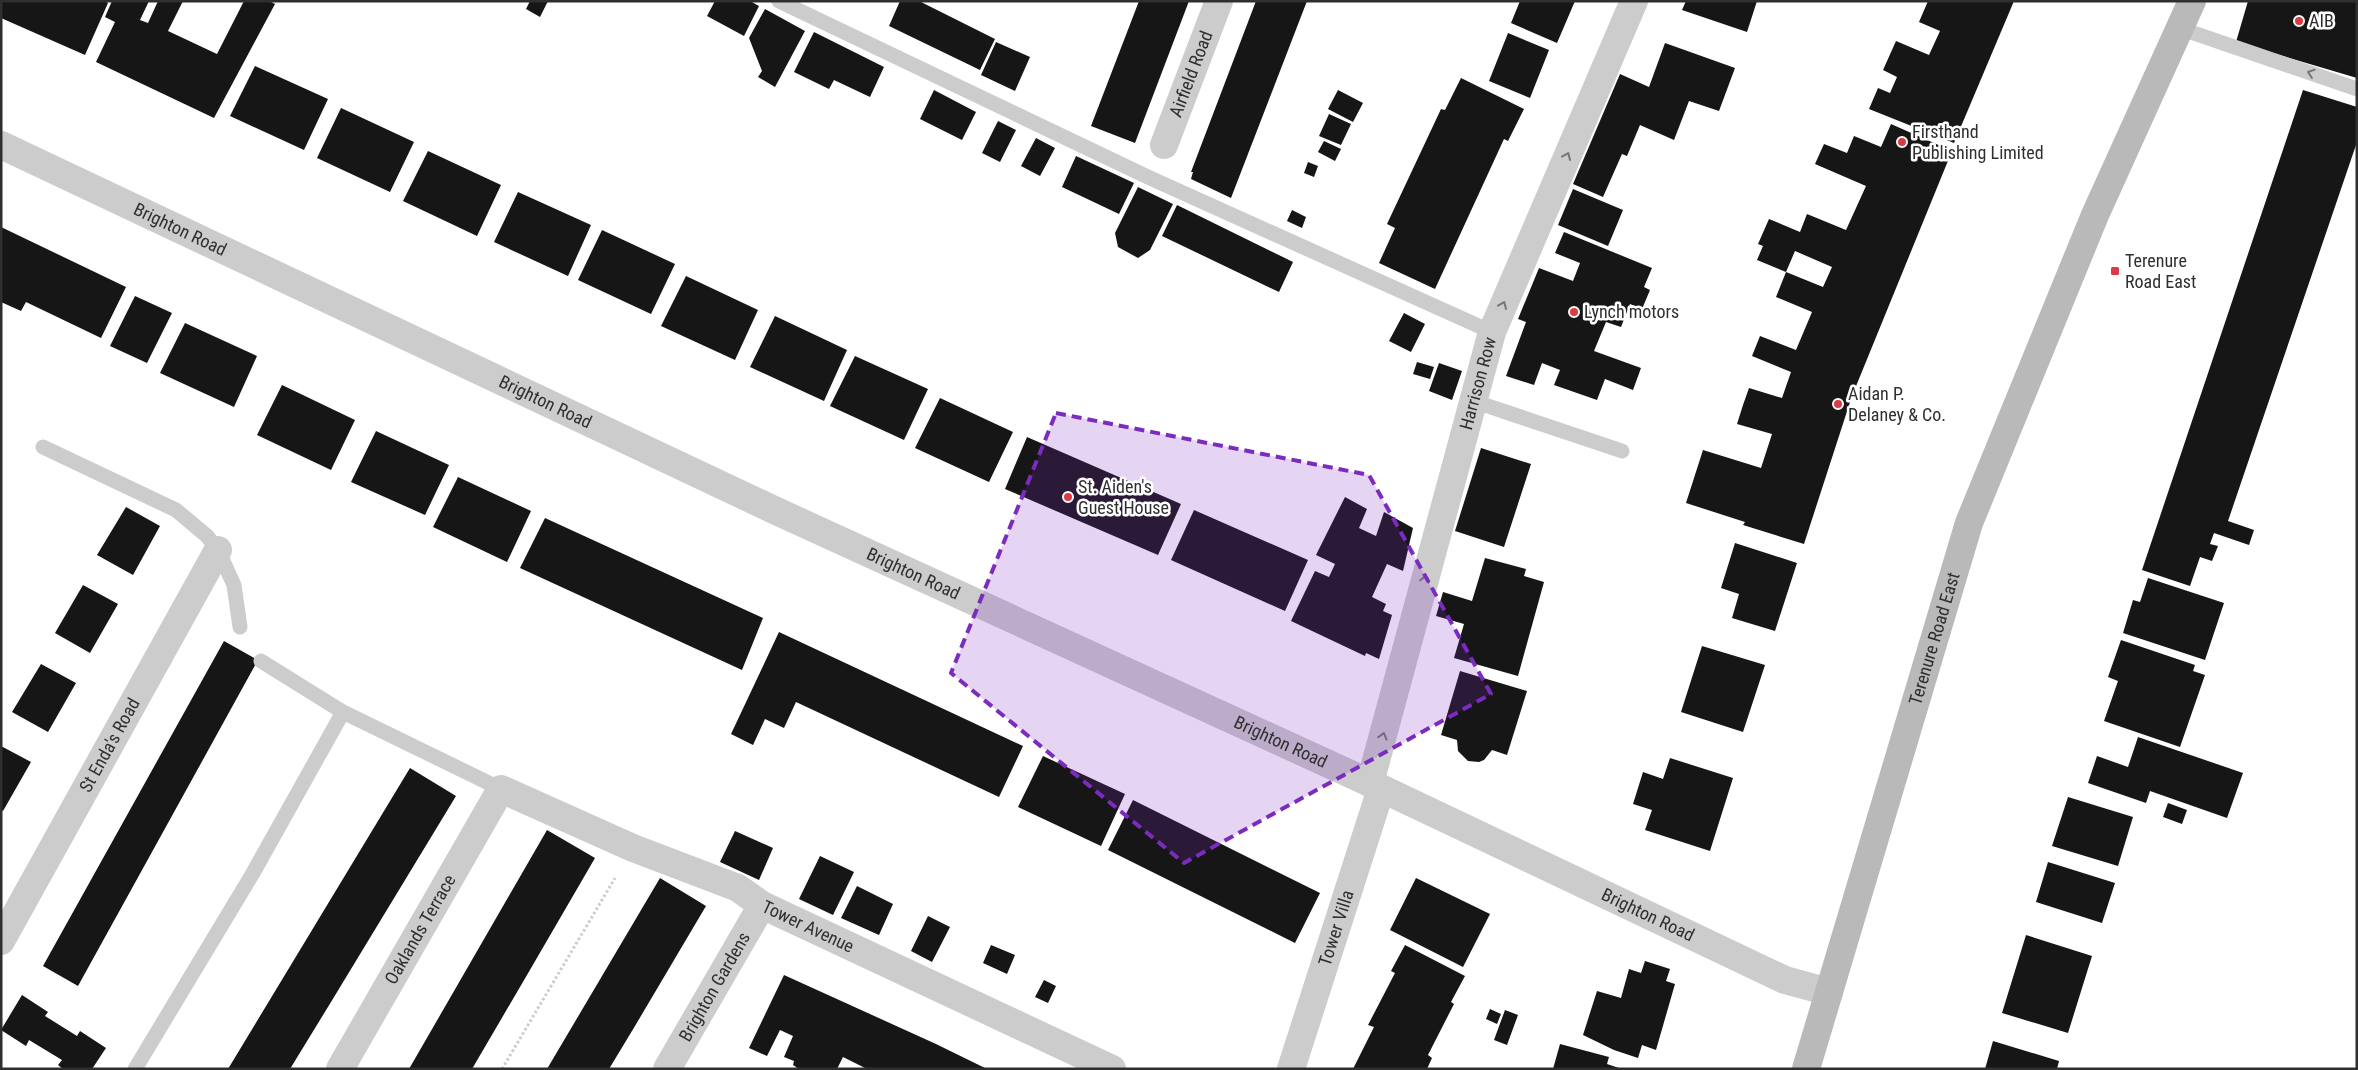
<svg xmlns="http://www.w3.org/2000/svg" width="2358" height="1070" font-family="'Roboto Condensed',sans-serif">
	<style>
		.building { fill: #161616 }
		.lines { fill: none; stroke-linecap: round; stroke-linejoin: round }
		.path { stroke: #ccc; stroke-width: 3; stroke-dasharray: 2.5 2.5; stroke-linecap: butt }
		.service { stroke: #ccc; stroke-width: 15 }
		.minor { stroke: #ccc; stroke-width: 28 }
		.secondary { stroke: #b9b9b9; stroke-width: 28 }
		.oneway { stroke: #767676 }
		.marked { fill: #7b2cbf; fill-opacity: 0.2; stroke: #7b2cbf; stroke-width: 4; stroke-dasharray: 10 6; stroke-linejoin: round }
		.poi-dot { fill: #dc3a44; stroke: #fff; stroke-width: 2 }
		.labels { text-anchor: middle; stroke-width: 5; stroke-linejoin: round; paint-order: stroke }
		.poi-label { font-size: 18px; fill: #2f2f2f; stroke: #fff; text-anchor: start }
		.street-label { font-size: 18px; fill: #2f2f2f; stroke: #fff }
	</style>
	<rect width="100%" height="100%" fill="#fff"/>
	<path class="building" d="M1 1H105L108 3 85 55 1 18Z
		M112 1H149L140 20 148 23 158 1H183L168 31 217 54 244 1H269L275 4 214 118 96 62 115 22 105 17Z
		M530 1H548L540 17 526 9Z
		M715 1H750L759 6 744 36 707 16Z
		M900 1H919L995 39 980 70 889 26Z
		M1139 1H1189L1135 143 1091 126Z
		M1256 1H1307L1231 198 1191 179 1193 172H1191Z
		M1520 1H1575L1557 43 1511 23Z
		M1686 1H1757L1747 32 1682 10Z
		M1928 1H2014L1954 143 1869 109 1878 88 1890 93 1897 77 1883 70 1896 41 1929 55 1940 31 1919 22Z
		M2248 1H2357V78L2236 42Z
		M765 9 805 31 775 87 758 77 762 71 749 38Z
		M814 32 884 67 870 97 834 80 829 89 794 72Z
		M1508 33 1549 50 1530 98 1489 81Z
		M996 42 1030 57 1015 91 981 75Z
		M1665 43 1735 68 1719 111 1689 101 1674 140 1640 125 1627 156 1622 154 1603 197 1573 184 1620 74 1649 87Z
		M255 66 328 99 304 150 230 116Z
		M1461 78 1524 109 1508 141 1504 139 1435 289 1379 263 1395 228 1387 224 1441 109 1445 110Z
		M934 90 976 112 962 140 920 119Z
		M1338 90 1363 103 1353 122 1328 109Z
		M2303 90 2357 107V142L2228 521 2254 530 2249 545 2214 533 2210 544 2218 546 2212 561 2200 557 2190 586 2142 570Z
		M341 108 414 142 390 192 317 158Z
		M1329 114 1351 124 1341 145 1319 136Z
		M998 121 1016 130 1000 162 982 153Z
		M1891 124 1952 151 1852 396 1804 544 1743 525 1745 522 1686 503 1703 450 1761 468 1772 434 1737 424 1743 405 1749 388 1782 398 1791 372 1752 356 1760 336 1796 350 1812 312 1776 297 1786 272 1823 287 1832 267 1795 251 1786 272 1757 260 1763 246 1758 244 1769 219 1800 232 1807 214 1846 230 1866 186 1815 164 1824 144 1847 153 1854 136 1881 147Z
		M1036 138 1055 148 1040 176 1021 166Z
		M1324 141 1341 149 1335 161 1318 152Z
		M428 151 501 185 477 236 403 201Z
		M1076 156 1134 183 1119 214 1062 187Z
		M1308 162 1318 166 1314 177 1304 173Z
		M1138 187 1173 204 1150 250 1138 258 1118 247 1115 233Z
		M1573 189 1623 210 1608 246 1558 225Z
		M518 192 591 225 568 276 494 242Z
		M1177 205 1293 262 1279 292 1162 236Z
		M1292 210 1306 217 1302 228 1287 221Z
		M1 227 126 287 101 338 26 302 21 311 1 302Z
		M602 230 675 264 651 314 578 280Z
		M1564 232 1652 268 1644 287 1650 290 1642 309 1630 304 1621 327 1606 322 1594 351 1641 368 1633 390 1605 379 1597 400 1554 385 1560 370 1542 363 1534 385 1506 376 1526 322 1518 319 1539 268 1573 281 1580 263 1555 253Z
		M686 276 758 310 735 360 661 326Z
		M135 296 172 313 147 363 110 346Z
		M1404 313 1425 324 1411 352 1389 341Z
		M775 316 847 350 824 401 750 367Z
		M185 323 257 356 234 407 160 373Z
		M855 356 928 389 904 440 830 406Z
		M1417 362 1434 367 1430 379 1413 374Z
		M1439 363 1462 371 1452 400 1429 391Z
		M282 385 355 420 331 470 257 435Z
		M940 398 1013 432 989 482 915 448Z
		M376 431 449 465 425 515 351 482Z
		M1027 437 1181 504 1158 555 1005 489Z
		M1481 448 1531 464 1504 547 1455 531Z
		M458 477 531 511 507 562 433 527Z
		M1345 497 1367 509 1359 528 1376 536 1384 512 1413 528 1403 571 1387 564 1372 597 1386 604 1383 611 1392 615 1379 659 1366 653 1365 656 1291 621 1315 571 1329 577 1335 564 1316 555Z
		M126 507 160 526 133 575 97 555Z
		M1194 510 1308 560 1285 611 1171 560Z
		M545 518 763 618 742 670 520 568Z
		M1735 543 1797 563 1775 631 1732 618 1739 594 1721 588Z
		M1485 558 1526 569 1524 576 1544 582 1518 676 1454 658 1464 624 1436 616 1443 592 1472 601Z
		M2148 578 2224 603 2205 660 2123 633 2133 600 2140 602Z
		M83 585 118 604 90 653 55 633Z
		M779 632 1023 746 999 797 796 702 784 728 765 719 753 745 731 734Z
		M2121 640 2195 665 2193 671 2205 675 2180 747 2104 721 2118 681 2108 677Z
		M224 641 258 660 78 986 43 966Z
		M1702 646 1765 665 1743 732 1681 712Z
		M41 664 76 683 48 732 12 712Z
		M1460 671 1527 691 1507 755 1492 750 1484 760 1479 762 1468 761 1458 751 1457 740 1441 735Z
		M2138 737 2243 773 2227 818 2150 791 2146 803 2088 783 2097 756 2128 767Z
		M1 746 31 762 3 811 1 810Z
		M1043 756 1125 794 1101 846 1018 807Z
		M1670 758 1733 778 1710 851 1645 830 1652 810 1633 804 1643 772 1663 779Z
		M410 768 456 796 331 1002 290 1069H228Z
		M2068 797 2133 817 2118 866 2052 846Z
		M1133 800 1320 893 1295 943 1108 850Z
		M2168 803 2187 810 2182 824 2163 817Z
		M547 830 595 858 527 975 472 1069H409Z
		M735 831 773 848 759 880 720 862Z
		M820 856 854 872 833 915 799 899Z
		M2048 862 2115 883 2102 923 2036 902Z
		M660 878 706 906 635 1026 609 1069H547Z
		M1416 878 1490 914 1463 967 1390 930Z
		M857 886 893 904 879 935 841 918Z
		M928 916 950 927 932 962 911 951Z
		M2026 935 2092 956 2068 1033 2002 1013Z
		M991 945 1015 955 1007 974 983 963Z
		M1405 945 1465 976 1451 1002 1454 1004 1428 1055 1432 1058 1427 1069H1353L1374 1027 1368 1025 1395 973 1391 971Z
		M1645 961 1670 969 1666 981 1675 984 1656 1050 1642 1045 1638 1058 1614 1050 1583 1035 1597 991 1621 998 1629 969 1641 973Z
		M784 975 936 1044 987 1069H867L843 1057 837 1069H799L793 1065 794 1061 784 1057 793 1036 780 1030 767 1056 749 1048Z
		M1044 980 1056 986 1048 1003 1035 997Z
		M22 995 48 1012 45 1016 77 1036 80 1031 106 1048 92 1069H63L58 1065 62 1060 29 1040 26 1046 1 1030Z
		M1490 1009 1501 1014 1497 1024 1486 1019Z
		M1505 1010 1518 1015 1507 1045 1494 1040Z
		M1993 1041 2059 1061 2057 1069H1985Z
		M1560 1044 1609 1057 1607 1064 1622 1069H1553Z"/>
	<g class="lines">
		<path class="path" d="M502 1069 615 878"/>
		<path class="service" d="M779 1 1150 178 1492 332
			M2179 28 2357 89
			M1473 401 1622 451
			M43 447 176 510 207 536 218 550 234 585 240 627
			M261 661 343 712 501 789
			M135 1069 253 873 343 712"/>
		<g class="minor">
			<path id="s1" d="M1 145 772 509 1370 783 1785 980 1829 992"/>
			<path id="s2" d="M1164 145 1219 1"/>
			<path id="s3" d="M1370 783 1492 332 1634 1"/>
			<path id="s4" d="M1 941 218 550"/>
			<path id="s5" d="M340 1069 501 789 633 848 738 888 762 905 1112 1069"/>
			<path id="s6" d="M667 1069 762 905"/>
			<path id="s7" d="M1291 1069 1381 789"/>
		</g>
		<path class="secondary" id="s8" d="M1806 1069 1969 523 2095 215 2192 1"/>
	</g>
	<defs><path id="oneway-chevron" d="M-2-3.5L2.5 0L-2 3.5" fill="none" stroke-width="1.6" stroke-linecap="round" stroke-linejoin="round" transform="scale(1.25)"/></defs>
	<g class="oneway">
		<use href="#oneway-chevron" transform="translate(2311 73) rotate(-161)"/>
		<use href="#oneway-chevron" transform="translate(1567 156) rotate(-67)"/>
		<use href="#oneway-chevron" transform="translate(1503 305) rotate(-67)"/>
		<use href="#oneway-chevron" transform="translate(1425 579) rotate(-75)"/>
		<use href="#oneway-chevron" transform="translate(1383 736) rotate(-75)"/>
	</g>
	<path class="marked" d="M1056 413 1369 475 1491 694 1184 863 951 673Z"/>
	<g class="poi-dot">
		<circle cx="2299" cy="21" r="5"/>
		<circle cx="1902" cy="142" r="5"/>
		<rect x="2110" y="266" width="10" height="10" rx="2.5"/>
		<circle cx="1574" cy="312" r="5"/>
		<circle cx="1838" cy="404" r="5"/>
		<circle cx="1068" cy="497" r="5"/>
	</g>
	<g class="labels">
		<g class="poi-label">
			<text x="2309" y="27">AIB</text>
			<text x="1912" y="138">Firsthand<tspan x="1912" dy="21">Publishing Limited</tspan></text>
			<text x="2125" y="267">Terenure<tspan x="2125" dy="21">Road East</tspan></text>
			<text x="1584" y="318">Lynch motors</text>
			<text x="1848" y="400">Aidan P.<tspan x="1848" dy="21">Delaney &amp; Co.</tspan></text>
			<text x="1078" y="493">St. Aiden's<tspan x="1078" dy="21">Guest House</tspan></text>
		</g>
		<g class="street-label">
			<text dy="6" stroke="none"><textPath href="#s2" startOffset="76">Airfield Road</textPath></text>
			<text dy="6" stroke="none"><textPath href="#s1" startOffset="198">Brighton Road</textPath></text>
			<text dy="6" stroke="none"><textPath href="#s3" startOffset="414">Harrison Row</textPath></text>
			<text dy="6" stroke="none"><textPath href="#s1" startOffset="602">Brighton Road</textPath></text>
			<text dy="6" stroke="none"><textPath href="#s1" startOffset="1008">Brighton Road</textPath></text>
			<text dy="6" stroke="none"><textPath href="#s8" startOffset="449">Terenure Road East</textPath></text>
			<text dy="6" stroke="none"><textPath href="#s1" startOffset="1412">Brighton Road</textPath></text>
			<text dy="6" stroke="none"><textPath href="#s4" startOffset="224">St Enda's Road</textPath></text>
			<text dy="6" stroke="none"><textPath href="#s1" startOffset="1818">Brighton Road</textPath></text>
			<text dy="6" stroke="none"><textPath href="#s5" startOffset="660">Tower Avenue</textPath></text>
			<text dy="6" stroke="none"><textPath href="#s5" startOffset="161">Oaklands Terrace</textPath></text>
			<text dy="6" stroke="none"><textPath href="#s7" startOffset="148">Tower Villa</textPath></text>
			<text dy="6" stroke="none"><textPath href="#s6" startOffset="95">Brighton Gardens</textPath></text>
		</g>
	</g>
	<rect width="2358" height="1070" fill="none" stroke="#2f2f2f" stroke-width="5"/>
</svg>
